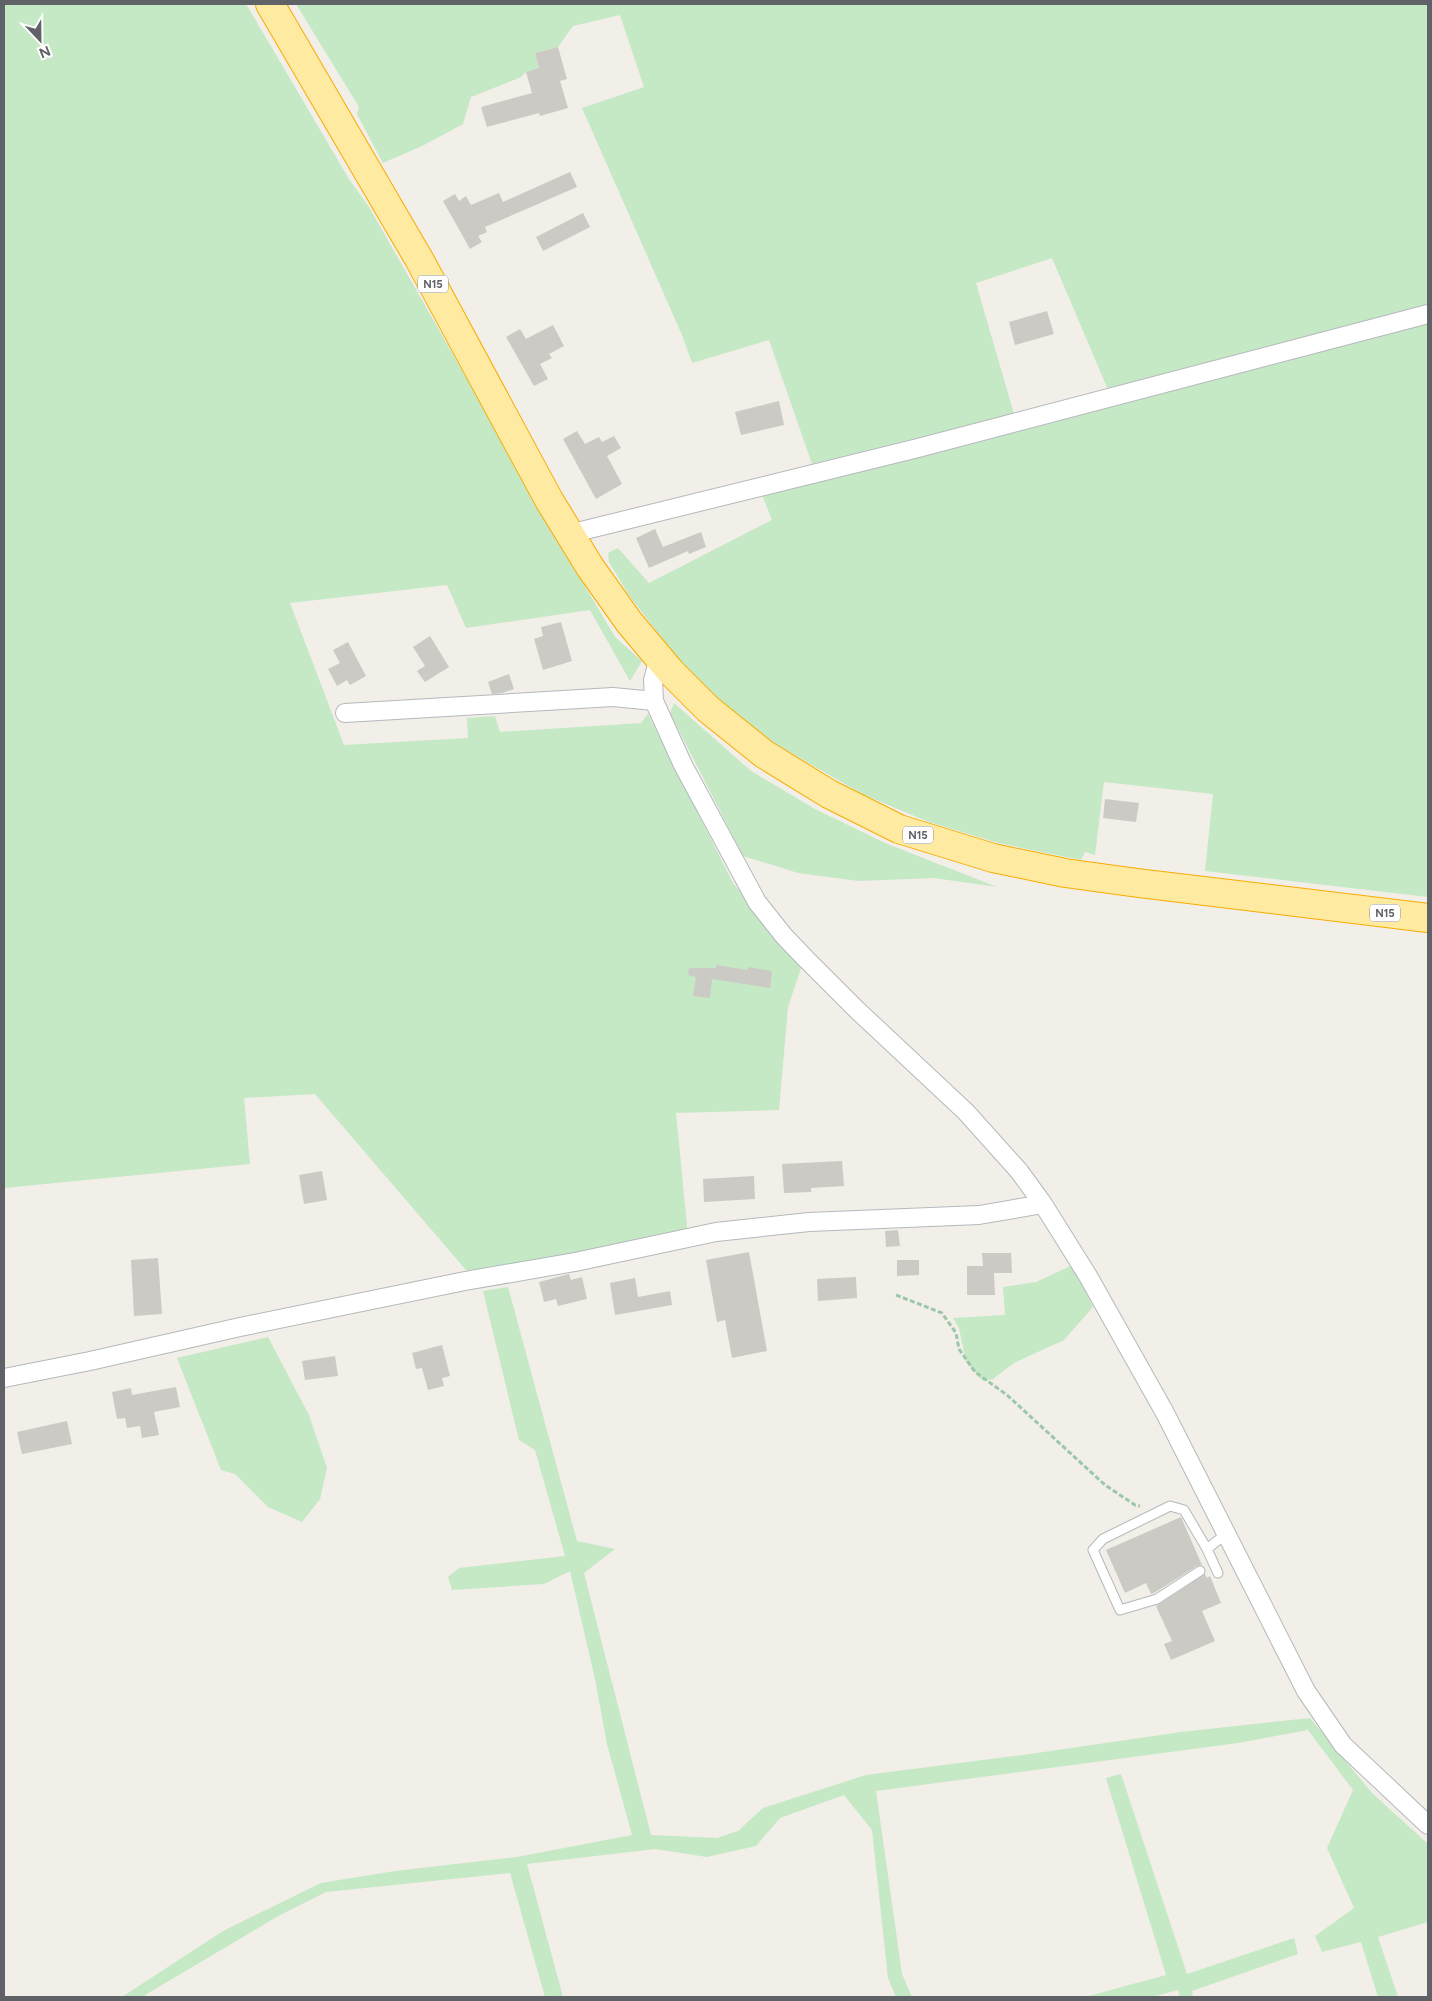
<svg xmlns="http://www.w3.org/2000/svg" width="1432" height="2001" font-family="Figtree,sans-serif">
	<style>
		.green { fill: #c5e8c5 }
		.building { fill: #cccac5 }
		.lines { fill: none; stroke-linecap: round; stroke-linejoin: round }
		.service-casing { stroke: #b5b8bc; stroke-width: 11 }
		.minor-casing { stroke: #b5b8bc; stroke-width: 20 }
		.trunk-casing { stroke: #f9ab00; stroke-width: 30 }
		.path { stroke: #9cc7a9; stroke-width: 3; stroke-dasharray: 5 2.5; stroke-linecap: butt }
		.service { stroke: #fff; stroke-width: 9 }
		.minor { stroke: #fff; stroke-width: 18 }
		.trunk { stroke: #feeaa1; stroke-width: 28 }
		.labels { text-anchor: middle; stroke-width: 4.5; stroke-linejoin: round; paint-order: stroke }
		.shield { fill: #fff; stroke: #8f9295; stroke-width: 1 }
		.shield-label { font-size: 11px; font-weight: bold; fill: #5f6368 }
	</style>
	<rect width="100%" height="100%" fill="#f1efe8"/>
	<path class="green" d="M4 4H246L349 179 369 207 583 583 615 637 642 661 630 681 590 610 466 628 447 585 290 603 344 745 468 738 467 718 495 716 500 732 641 723 648 714 733 883 801 968 788 1007 779 1110 676 1113 688 1236 472 1277 315 1094 244 1098 250 1164 4 1188Z
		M296 4H1428V304L1109 392 1052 258 976 283 1014 414 812 464 769 340 692 363 682 335 582 108 644 87 620 15 573 26 558 47 535 53 539 68 526 72 521 77 471 97 463 124 424 145 383 163 357 114 359 107Z
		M1428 321V897L1205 871 1213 794 1104 782 1095 855 1085 852 1081 860 998 843 929 822 864 795 777 745 724 706 684 667 628 594 609 562 608 553 618 548 649 583 772 520 761 492Z
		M674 703 751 771 815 809 885 843 997 887 934 878 859 881 798 873 743 856 670 713Z
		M1073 1265 1093 1307 1064 1340 1014 1363 993 1379 983 1381 966 1362 959 1328 953 1318 1005 1315 1003 1287 1036 1282Z
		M508 1287 577 1541 615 1549 584 1573 651 1835 717 1838 738 1831 763 1808 866 1775 1030 1754 1181 1732 1310 1718 1372 1793 1428 1844V1922L1378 1937 1398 1997H1378L1361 1942 1322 1952 1315 1936 1354 1908 1327 1848 1353 1790 1308 1730 1238 1743 876 1791 902 1974 912 1997H896L888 1978 872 1830 844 1795 780 1818 756 1846 707 1857 655 1849 527 1864 563 1997H545L510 1873 326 1892 280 1915 145 1995 146 1997H122L223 1931 321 1883 395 1871 517 1857 632 1835 607 1744 595 1679 570 1571 544 1584 452 1590 448 1577 459 1568 565 1556 535 1450 519 1440 483 1291Z
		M268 1337 309 1415 327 1468 320 1499 302 1522 268 1507 235 1474 221 1470 177 1358Z
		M1121 1774 1187 1974 1294 1938 1298 1954 1192 1991 1193 1997H1180L1178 1990 1152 1997H1085L1166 1975 1106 1778Z"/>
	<path class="building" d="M558 47 567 79 560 81 568 108 540 116 539 113 487 127 481 107 532 93 526 72 539 68 535 53Z
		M570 172 577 187 485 227 487 232 478 236 482 242 470 249 443 201 455 194 459 201 466 196 471 205 499 193 503 202Z
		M583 213 590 227 543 251 536 237Z
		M1047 311 1054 334 1015 345 1009 322Z
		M553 325 564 346 549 354 552 358 540 364 548 379 534 386 506 337 520 329 526 339Z
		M779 401 784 425 741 435 735 412Z
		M577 431 585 444 599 437 602 442 614 436 621 448 607 456 622 484 596 499 563 439Z
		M655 529 663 547 701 532 706 547 689 554 688 551 649 568 636 538Z
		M561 622 572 661 543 670 534 639 543 636 541 627Z
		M430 636 449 667 425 682 417 671 425 666 413 647Z
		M348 642 366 676 350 685 347 680 337 686 328 669 340 663 333 650Z
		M509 674 514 689 502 693 492 694 488 682Z
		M1105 799 1139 803 1136 822 1103 818Z
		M716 965 748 970V967L772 971 770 988 712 979 710 998 693 996 696 977 688 975 689 968H716Z
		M842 1161 844 1186 811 1188V1192L784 1193 782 1164Z
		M322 1171 327 1200 304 1204 299 1175Z
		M754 1176 755 1199 704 1202 703 1179Z
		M898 1230 900 1246 886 1247 885 1231Z
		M749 1252 767 1351 732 1358 725 1320 717 1322 706 1260Z
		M982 1253H1011L1012 1273H994L995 1295H967V1266H983Z
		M158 1258 162 1314 134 1316 131 1260Z
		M897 1260H919V1275L897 1276Z
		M569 1274 571 1280 582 1277 587 1299 558 1306 556 1299 544 1302 539 1282Z
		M856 1277 857 1298 818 1301 817 1279Z
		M635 1278 638 1297 670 1291 672 1305 615 1315 610 1283Z
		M442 1345 450 1376 442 1378 444 1386 428 1390 422 1368 416 1369 412 1353Z
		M335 1356 338 1376 305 1380 302 1361Z
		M176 1387 180 1407 154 1412 159 1435 142 1438 140 1426 127 1428 125 1418 117 1419 112 1392 131 1388 132 1395Z
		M67 1421 72 1444 22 1454 17 1432Z
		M1181 1517 1202 1565 1197 1566 1154 1593 1151 1594 1146 1583 1125 1593 1106 1550Z
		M1205 1574 1207 1578 1210 1576 1221 1603 1202 1611 1215 1641 1171 1660 1164 1644 1172 1641 1156 1606Z"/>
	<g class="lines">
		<g class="service-casing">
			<path id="service" d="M1207 1549 1227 1533
				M1200 1571 1157 1599 1120 1610 1093 1550 1103 1539 1170 1506 1184 1510 1207 1549 1218 1573"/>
		</g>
		<g class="minor-casing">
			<path id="minor" d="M569 534 918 448 1428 314
				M659 658 653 680 654 701 683 765 757 902 784 936 806 959 857 1010 966 1112 1019 1171 1043 1204
				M345 713 613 697 654 701
				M4 1378 90 1361 240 1327 465 1281 575 1262 716 1232 809 1222 979 1215 1043 1204 1088 1276 1165 1413 1306 1691 1343 1745 1428 1825"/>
		</g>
		<g class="trunk-casing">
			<path id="trunk" d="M270 4 419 259 549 500 590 567 629 622 671 672 708 709 764 754 829 794 899 829 993 858 1065 873 1138 883 1428 918"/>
		</g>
		<path class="path" d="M896 1295 942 1313 956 1333 959 1349 975 1372 1007 1395 1105 1485 1135 1505 1140 1506"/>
		<use href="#service" class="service"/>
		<use href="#minor" class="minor"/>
		<use href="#trunk" class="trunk"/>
	</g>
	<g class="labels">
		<g class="shield">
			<rect x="418" y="275.5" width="30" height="17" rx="4"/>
			<rect x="903" y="826.5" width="30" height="17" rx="4"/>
			<rect x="1370" y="904.5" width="30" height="17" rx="4"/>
		</g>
		<g class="shield-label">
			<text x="433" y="288">N15</text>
			<text x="918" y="839">N15</text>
			<text x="1385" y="917">N15</text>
		</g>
	</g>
	<rect width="1432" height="2001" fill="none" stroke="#5f6368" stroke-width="10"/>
	<g transform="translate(40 40) rotate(158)" stroke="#ffffff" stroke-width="4" paint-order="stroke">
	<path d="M0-4L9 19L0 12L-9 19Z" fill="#5f6368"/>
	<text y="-8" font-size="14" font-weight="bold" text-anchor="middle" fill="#5f6368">N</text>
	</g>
</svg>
